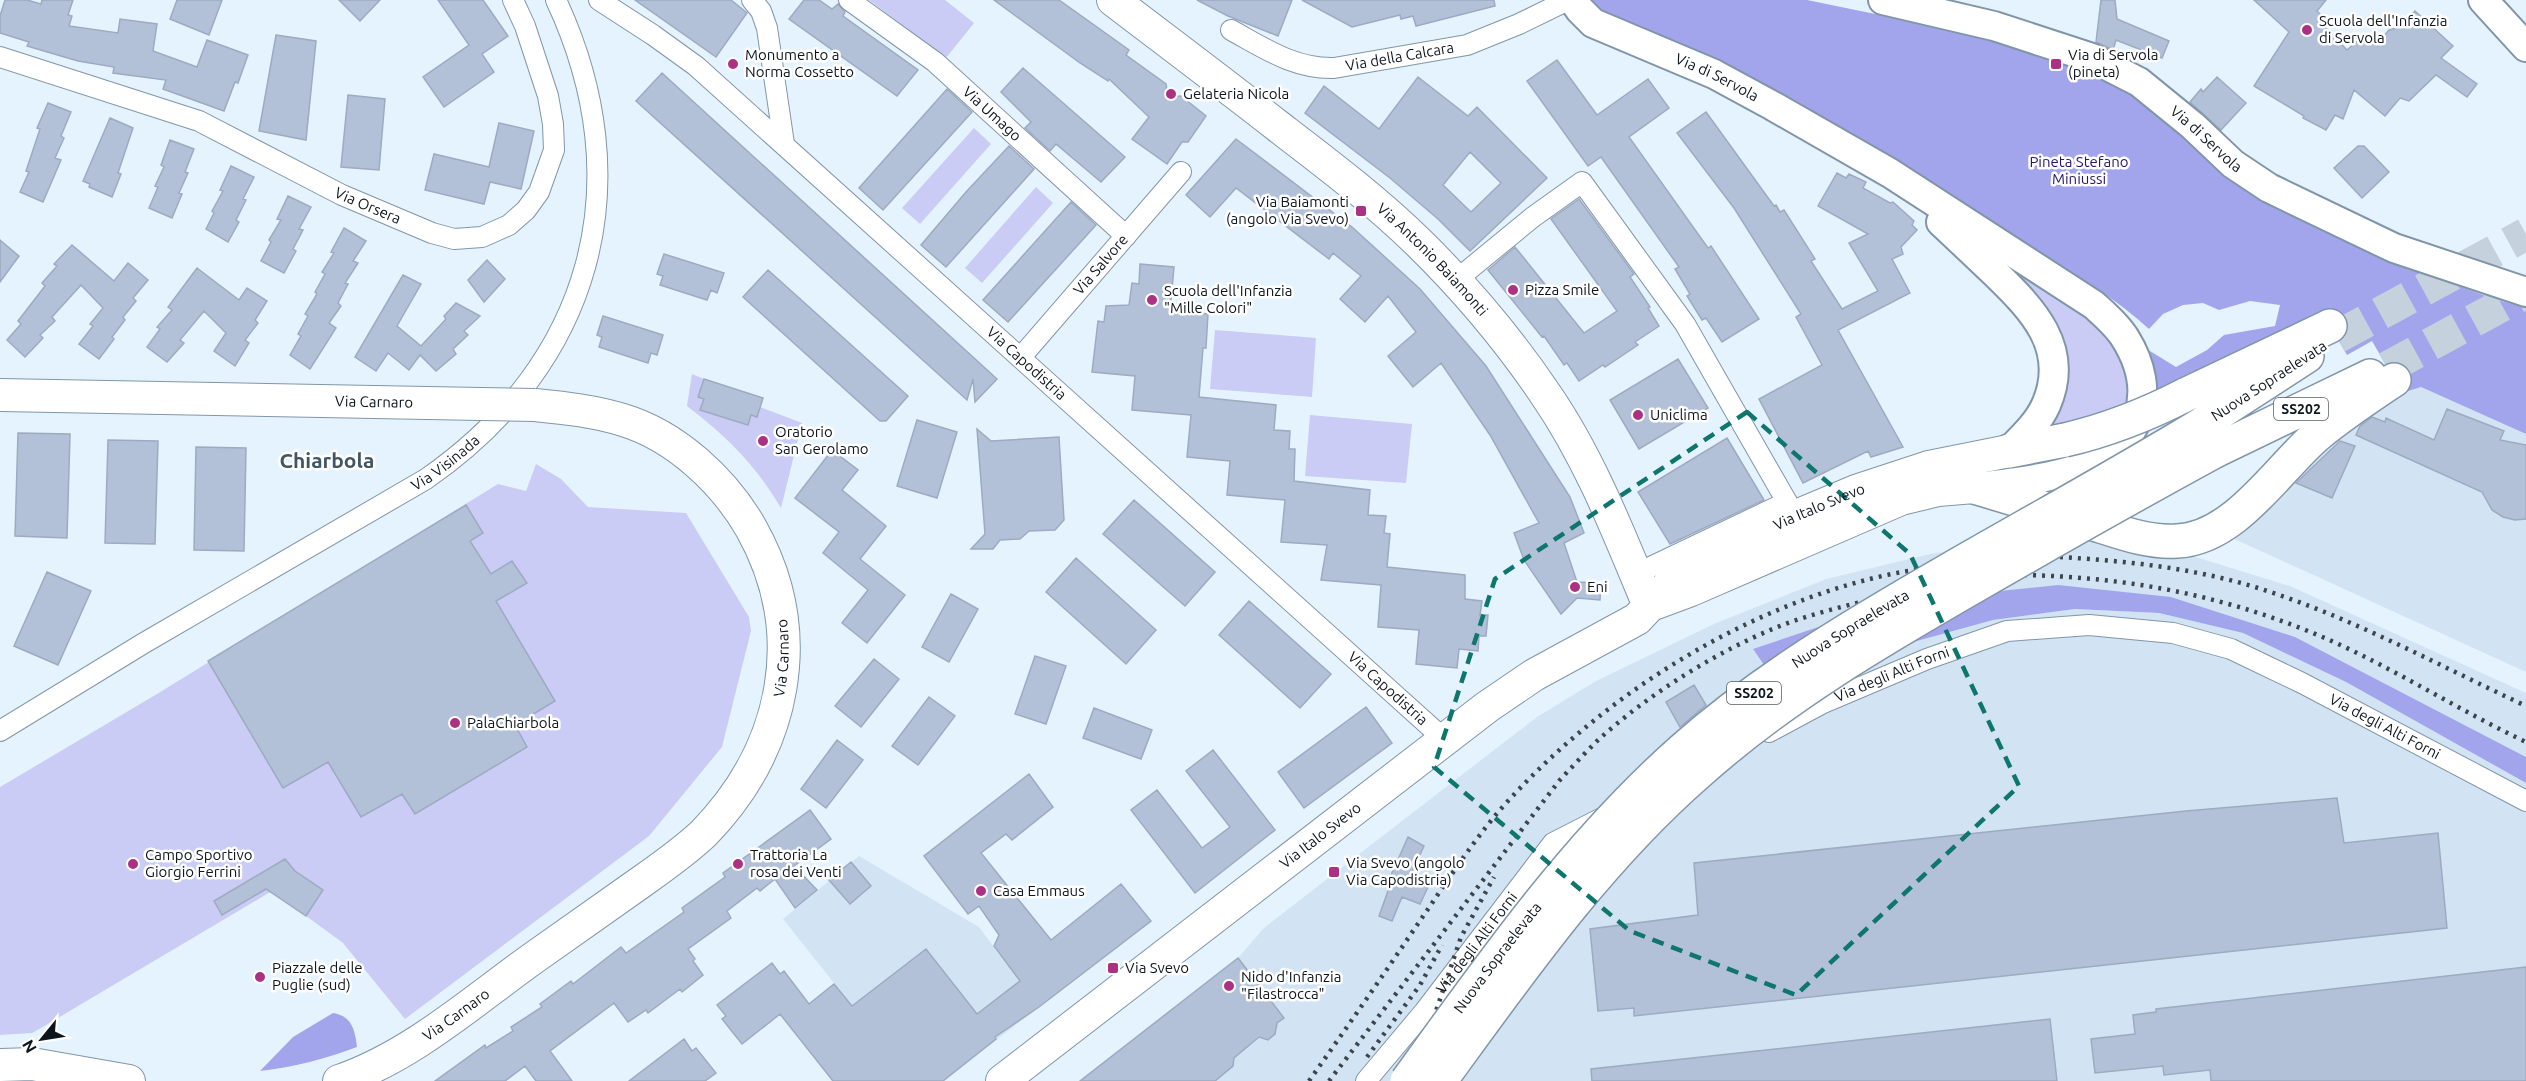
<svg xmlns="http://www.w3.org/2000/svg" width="2526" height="1081" font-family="Ubuntu,sans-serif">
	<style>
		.built { fill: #d2e4f3 }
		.green { fill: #caccf5 }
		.forest { fill: #a3a5ec }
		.building { fill: #b3c1d8; stroke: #9daac1; stroke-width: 1.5; fill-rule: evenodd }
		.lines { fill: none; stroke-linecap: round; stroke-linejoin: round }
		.highway-tunnel { stroke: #c5d2dd; stroke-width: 33; stroke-dasharray: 33 16; stroke-linecap: butt }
		.street-casing { stroke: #8096a8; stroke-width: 22 }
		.secondary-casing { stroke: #8096a8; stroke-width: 32 }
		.primary-casing { stroke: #8096a8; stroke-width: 34 }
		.highway-casing { stroke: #8096a8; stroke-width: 36 }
		.street { stroke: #fff; stroke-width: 20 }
		.secondary { stroke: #fff; stroke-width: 28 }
		.primary { stroke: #fff; stroke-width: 32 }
		.highway { stroke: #fff; stroke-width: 33 }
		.rail { stroke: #3c454d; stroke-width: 4.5; stroke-dasharray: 3 6; stroke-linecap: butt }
		.primary-bridge-casing { stroke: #8096a8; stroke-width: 34; stroke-linecap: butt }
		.highway-bridge-casing { stroke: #8096a8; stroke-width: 36; stroke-linecap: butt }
		.primary-bridge { stroke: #fff; stroke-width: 32 }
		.highway-bridge { stroke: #fff; stroke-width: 33 }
		.marked { fill: none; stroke: #0f766e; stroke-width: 4.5; stroke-dasharray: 12 8; stroke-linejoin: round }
		.poi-dot { fill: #ad3183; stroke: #fff; stroke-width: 2 }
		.labels { text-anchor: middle; stroke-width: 5; stroke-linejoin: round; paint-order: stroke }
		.shield { fill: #fff; stroke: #565c61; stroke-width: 1.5 }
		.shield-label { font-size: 14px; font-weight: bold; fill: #0e161d }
		.poi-label { font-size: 15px; fill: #0e161d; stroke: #fff; text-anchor: start }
		.street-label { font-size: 15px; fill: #0e161d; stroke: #fff }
		.park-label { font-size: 15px; fill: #261767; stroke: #fff }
		.district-label { font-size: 21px; font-weight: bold; fill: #405565; stroke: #fff }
	</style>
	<rect width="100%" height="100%" fill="#e5f3ff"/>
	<path class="built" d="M2421 387 2526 434V672L2232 538 2336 439 2402 393Z
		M2097 541 2186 554 2290 586 2526 693V757L2295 637 2171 597 1893 602 1791 704 1917 641 1993 620 2075 609 2159 613 2243 633 2346 682 2526 783V1081H1080L1238 958 1264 928 1398 824 1537 717 1596 681 1716 623 1826 579 1930 554 2007 543Z
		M859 856 979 927 1039 1007 943 1081 786 1022 834 983 783 919Z"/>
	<path class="green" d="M869 0H945L974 23 946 58Z
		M974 128 991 144 920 224 902 208Z
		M1036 187 1053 203 982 283 965 268Z
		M1979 244 2082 311 2112 343 2129 374 2132 396 2122 424 2079 459 1996 475 1939 476 2041 456 2065 370Z
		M1215 330 1316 338 1312 397 1210 389Z
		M692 374 704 379 698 397 704 399 700 410 748 425 751 415 757 417 760 407 802 423 781 508C754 463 728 438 687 406Z
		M1310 415 1412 424 1406 483 1305 476Z
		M536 464 561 479 588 507 686 513 749 617 751 631 722 747 649 836 405 1019 343 943 272 891 41 1028 32 1033 0 1035V787L157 694 498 484 526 491Z"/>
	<path class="forest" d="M1587 0H1807L1982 36 2093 75 2130 93 2200 151 2293 214 2380 257 2491 298 2526 308V434L2421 387 2402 393 2372 341 2347 355 2325 317 2159 396 2150 351 2176 367 2207 350 2224 335 2275 326 2280 305 2250 301 2219 310 2203 303 2183 305 2163 314 2149 329C2109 292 2060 266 2014 237 1880 155 1737 86 1598 12Z
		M2058 585 2171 597 2295 637 2526 757V783L2346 682 2243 633 2159 613 2075 609 1993 620 1917 641 1791 704 1753 649 1893 602Z
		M333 1013C352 1016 355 1030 357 1047 325 1059 295 1067 260 1071L293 1037Z"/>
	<path class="building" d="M5 0H27L41 4 42 0H73L68 15 72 16 69 26 118 33 120 19 157 24 153 51 197 67 207 40 248 55 238 83 235 82 224 111 163 89 166 80 113 73 114 67 78 61 27 46 29 42 0 33V16Z
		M177 0H222L209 35 170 19Z
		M339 0H380L360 21Z
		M438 0H483L508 36 482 54 494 72 444 107 423 77 469 45Z
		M635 0H731L747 13 716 57Z
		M804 0H819L832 9 838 4 845 12 843 16 918 70 897 96 789 19Z
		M994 0H1059L1129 50 1126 55 1166 84 1168 97 1181 96 1206 116 1188 142H1182L1167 164 1132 139 1149 117 1109 79 1108 81 1080 63Z
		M1197 0H1292L1278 36 1228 16Z
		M1302 0H1494L1495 6 1416 26 1413 16 1401 19 1400 15 1352 27Z
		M2101 0H2115L2117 19 2169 41 2162 58 2116 40 2113 50 2096 42Z
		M2254 0H2326L2317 11 2325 19 2322 24 2347 50 2362 37 2378 43 2389 30 2400 27 2415 11 2453 46 2441 58 2477 84 2467 97 2436 75 2409 101 2400 98 2385 116 2354 90 2343 119 2335 115 2326 130 2303 118 2304 116 2254 86 2289 32Z
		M276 35 316 41 306 140 259 131Z
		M1557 60 1597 115 1648 79 1669 108 1629 137 1708 248 1711 246 1759 319 1722 342 1706 318 1702 320 1687 296 1690 294 1675 269 1679 267 1601 157 1588 166 1527 81Z
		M1023 68 1125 157 1101 182 1056 144 1050 151 1025 128 1031 122 1001 92Z
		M662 73 997 379 975 402 973 379 967 400 636 101Z
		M1418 77 1468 116 1477 107 1547 178 1470 251 1438 219 1390 178 1305 113 1324 86 1379 129ZM1470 152 1501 183 1471 212 1443 185Z
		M2217 77 2246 103 2221 130 2190 102 2201 89 2203 92Z
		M947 89 972 112 883 210 859 188Z
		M348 95 385 99 379 170 341 167Z
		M48 103 71 112 61 136 64 138 55 158 61 160 43 202 20 192 29 172 26 171 40 129 37 128Z
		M1706 112 1774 206 1776 205 1780 212 1784 210 1815 259 1811 261 1842 309 1878 291 1849 243 1868 234 1818 206 1837 173 1846 178 1849 174 1866 182 1863 188 1890 203 1893 202 1914 221 1912 225 1917 230 1901 247 1903 254 1892 259 1910 293 1838 330 1903 447 1871 457 1868 451 1803 483 1759 399 1822 365 1796 317 1801 314 1734 208 1677 133Z
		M110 118 133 128 118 173 121 174 112 197 89 187 90 184 83 181Z
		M499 123 534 131 521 189 490 182 484 204 425 190 434 154 489 167Z
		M1236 139 1352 227 1420 289 1486 366 1570 497 1584 533 1564 543 1577 582 1601 583 1600 600 1577 598 1561 614 1524 560 1514 533 1539 523 1490 435 1441 363 1413 387 1388 356 1416 332 1388 296 1365 322 1340 299 1361 276 1333 253 1329 259 1236 188 1210 217 1186 195Z
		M170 140 194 149 185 172 188 173 179 193 182 194 172 218 149 208 158 187 155 186 164 167 161 165Z
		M1009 146 1034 169 946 267 921 245 966 192Z
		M2358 146H2364L2389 172 2362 198 2334 168Z
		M231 166 254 177 243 199 246 200 236 220 239 222 228 242 206 229 214 213 212 211 223 191 220 190Z
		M288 196 311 207 299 229 303 230 293 249 296 251 284 273 261 261 271 242 269 240 281 220 277 219Z
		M1579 199 1634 274 1630 277 1650 307 1648 308 1659 326 1635 342 1638 345 1605 367 1603 365 1579 381 1567 363 1564 365 1544 336 1542 337 1488 270 1515 247 1584 333 1617 311 1551 219Z
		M1071 202 1096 225 1008 322 983 300Z
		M344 228 366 241 353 261 358 263 345 283 348 284 338 303 341 306 329 323 336 328 310 369 290 355 301 336 298 334 308 316 305 314 317 294 315 292 325 274 322 272 334 253 331 252Z
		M0 240 19 256 0 282Z
		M72 245 114 281 128 263 148 280 133 298 136 301 123 317 125 320 112 337 114 339 99 359 79 344 93 326 90 324 103 308 81 285 52 317 55 321 40 335 43 338 25 357 7 340 21 324 18 321 45 286 42 283 57 266 54 264Z
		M664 254 724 273 717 293 711 290 707 300 660 285 663 276 657 274Z
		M487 260 505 279 484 302 468 280Z
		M1140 264 1174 267 1170 311 1208 314 1206 348H1203L1199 397 1276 405 1274 430 1290 431 1289 449H1295L1294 481 1370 490 1368 515 1386 516 1384 533 1390 534 1387 567 1465 575V599L1482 601 1480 615H1488L1486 636H1479L1478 651 1459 649 1457 668 1416 664 1419 630 1378 627 1381 585 1321 580 1327 545 1281 542 1285 500 1227 495 1230 461 1187 457 1191 415 1132 410 1135 376 1092 372 1098 321 1104 322 1106 306 1129 305 1132 283 1139 284Z
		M197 268 239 300 247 288 267 301 255 320 258 323 245 340 249 343 235 366 214 351 226 333 204 311 180 340 184 343 167 362 147 347 160 329 157 327 172 310 168 307Z
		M768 270 908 396 886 421H880L743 297Z
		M403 275 421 284 397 326 421 346 446 319 444 316 456 303 480 316 464 331 468 335 453 349 456 354 436 371 420 355 409 370 388 353 376 371 355 357Z
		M603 316 663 335 657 355 651 353 648 363 599 347 602 337 597 335Z
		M1678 359 1708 408 1639 449 1610 400Z
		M704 379 763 398 757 417 751 415 748 425 700 410 704 399 698 397Z
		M2447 409 2504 431 2500 440 2526 445V519L2515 520 2503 517 2492 510 2482 492 2356 435 2360 426 2372 417 2385 422 2386 418 2434 440Z
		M917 420 957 432 937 498 897 486Z
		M977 429 991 441 1059 437 1064 520 1055 530 1029 531 1020 539 1000 540 993 549H971L985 534Z
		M18 433 70 434 67 538 15 536Z
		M1727 438 1764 500 1670 544 1638 492Z
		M108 440 158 441 155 544 105 543Z
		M2340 441 2355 446 2332 498 2296 483Z
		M196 447 246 448 244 551 194 550Z
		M832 450 858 470 842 490 886 526 860 559 905 595 867 643 842 623 868 590 823 553 839 532 795 498Z
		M1134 500 1215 572 1185 606 1103 534Z
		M466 505 483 533 470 541 491 574 512 561 527 583 496 601 555 701 515 725 527 747 415 814 402 794 361 817 328 762 283 788 208 661Z
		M1076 558 1156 630 1126 664 1046 592Z
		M47 572 91 591 58 665 14 646Z
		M951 594 978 609 949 662 922 647Z
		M1249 601 1331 674 1300 708 1219 635Z
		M1035 656 1066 666 1046 724 1015 714Z
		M874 659 899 679 861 727 835 706Z
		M1694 685 1706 705 1680 727 1666 702Z
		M929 697 955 716 918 765 892 746Z
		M1366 707 1392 743 1304 808 1278 772Z
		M1094 708 1152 730 1141 759 1083 738Z
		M837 740 863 760 826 808 801 789Z
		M1213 750 1275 830 1195 893 1131 810 1157 790 1202 848 1230 827 1186 771Z
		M1029 774 1053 807 1012 840 1006 834 981 853 1051 940 1121 884 1151 921 1039 1007 995 1037 996 1039 943 1081H833L780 1014 742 1044 722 1019 726 1016 717 1005 772 963 780 974 784 971 809 1004 834 984 852 1006 926 949 977 1014 1020 981 994 946 999 935 979 906 968 914 924 856Z
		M2337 798 2344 843 2438 833 2447 928 1634 1016V1008L1598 1011 1590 929 1698 915 1694 863 2186 811Z
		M810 810 831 839 794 866 817 890 795 908 775 879 760 891 757 888 727 911 731 918 688 949 695 959 693 961 703 975 682 992 680 989 648 1013 646 1010 628 1022 614 1003 550 1051 572 1081H536L525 1066 505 1081H435L485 1045 486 1048 513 1031 511 1027 542 1007 540 1004 571 981 573 984 621 947 626 953 684 912 682 908 725 877 723 873Z
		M1408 837 1424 846 1408 880 1428 887 1420 904 1402 897 1392 921 1379 916 1393 877 1391 875Z
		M285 859 295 871 323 890 306 916 266 889 222 915 214 901Z
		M851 862 871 886 850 904 829 880Z
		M1238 958 1284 1018 1277 1023 1275 1034 1268 1040 1259 1037 1234 1058 1233 1066 1215 1081H1080Z
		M2526 967V1081H2211L2210 1070 2164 1075 2163 1066 2095 1073 2091 1039 2135 1034 2133 1015 2156 1012V1009Z
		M2050 1019 2057 1081H1592L1591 1069Z
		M684 1039 692 1051 696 1048 716 1073 705 1081H629Z"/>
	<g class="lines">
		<path class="highway-tunnel" d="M2337 337 2526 234
			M2387 368 2526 292"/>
		<g class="street-casing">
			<g id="street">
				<path id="s1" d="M599 0 653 35 696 66 1445 740"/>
				<path d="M752 0 761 11 767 28 784 144"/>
				<path id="s2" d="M849 0 935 62 1126 236"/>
				<path id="s3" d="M1231 30C1264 48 1294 69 1334 68L1467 45 1519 24 1568 0"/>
				<path id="s4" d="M0 57 199 121 342 195 432 233 454 239 482 237 509 225 526 210 539 192 554 150 553 124 548 96 525 26 513 0"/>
				<path d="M1455 281 1533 217 1582 182 1685 324 1787 502 1636 574"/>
				<path id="s5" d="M1021 357 1181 172"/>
				<path id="s6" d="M0 731 144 643 426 479C592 364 642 184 556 0"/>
				<path id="s7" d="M1769 732 1823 703 1927 659 2007 631 2089 625 2173 633 2231 649 2302 683 2526 801"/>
				<path id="s8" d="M1366 1081 1424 1012 1553 843 1604 817"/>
			</g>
		</g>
		<g class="secondary-casing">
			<g id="secondary">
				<path id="s9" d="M1573 0 1580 10 1593 23 1714 74 1773 106 1890 173 2094 305C2105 315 2117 325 2125 338 2159 392 2142 447 2080 468 2047 479 2010 483 1976 487"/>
				<path id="s10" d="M1883 0 1994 26 2092 58 2139 82 2193 126 2233 164 2269 188 2394 248 2526 292"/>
				<path d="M2483 0 2526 47"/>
				<path d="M1941 222C1959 239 1977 256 1995 273 2032 309 2071 348 2046 405 2038 423 2023 437 2009 451"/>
			</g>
		</g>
		<g class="primary-casing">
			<g id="primary">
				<path id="s11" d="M1113 0C1168 42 1224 84 1279 127 1326 163 1375 200 1418 242 1465 288 1509 340 1546 395 1590 459 1619 534 1649 606"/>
				<path id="s12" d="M0 395 481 404"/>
				<path d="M1656 603 1691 590 1901 499 1938 490 1974 487"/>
				<path d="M0 1065 32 1064 129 1081"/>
				<path id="s13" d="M339 1081C410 1057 472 1002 532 959 566 935 600 911 634 887 658 870 683 853 704 833 786 748 810 633 751 528 724 481 676 436 623 420 594 411 565 408 535 405"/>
				<path id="s14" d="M1002 1081 1487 707 1534 675 1637 619 1684 569 1794 517 1856 491 1929 467 2009 451"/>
			</g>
		</g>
		<g class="highway-casing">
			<path id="highway" d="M2185 395 2330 326
				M2202 424 2307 356
				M2009 451 2065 440
				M2215 451 2370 376
				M1974 487C2012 498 2050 510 2088 522 2117 531 2146 543 2177 541 2234 539 2277 470 2316 436 2341 415 2367 398 2394 380"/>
		</g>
		<use href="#street" class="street"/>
		<use href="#secondary" class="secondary"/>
		<use href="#primary" class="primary"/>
		<use href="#highway" class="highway"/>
		<path class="rail" d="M2060 557C2126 561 2194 568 2258 588 2351 617 2438 665 2526 706
			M2024 575C2123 577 2216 594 2308 631 2383 661 2452 707 2526 742
			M1367 1057 1420 985 1442 945
			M1309 1081C1345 1030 1380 980 1415 928 1442 889 1468 848 1499 811 1596 701 1735 611 1878 577 1915 568 1953 566 1990 561
			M1329 1081 1559 781C1571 768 1584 754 1597 741 1646 696 1714 653 1775 628 1804 616 1834 609 1864 601
			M1426 1081 1435 1014 1461 937 1494 877"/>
		<g class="primary-bridge-casing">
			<path id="primary-bridge" d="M481 404 535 405"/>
		</g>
		<g class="highway-bridge-casing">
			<g id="highway-bridge">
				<path d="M2065 440C2108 430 2146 415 2185 395"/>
				<path id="s15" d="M1407 1081C1491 965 1574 846 1682 750 1762 679 1855 624 1947 571 2032 522 2118 475 2202 424"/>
				<path d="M1440 1081C1519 973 1596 862 1698 773 1783 697 1881 640 1980 583 2058 538 2136 494 2215 451"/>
			</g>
		</g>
		<use href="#primary-bridge" class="primary-bridge"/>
		<use href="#highway-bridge" class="highway-bridge"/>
	</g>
	<path class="marked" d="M1747 412 1910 554 2019 786 1796 995 1630 931 1434 767 1495 579Z"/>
	<g class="poi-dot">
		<circle cx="2307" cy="30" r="6"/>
		<circle cx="733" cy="64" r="6"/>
		<rect x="2050" y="58" width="12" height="12" rx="3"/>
		<circle cx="1171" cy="94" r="6"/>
		<rect x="1355" y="205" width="12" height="12" rx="3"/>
		<circle cx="1513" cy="290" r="6"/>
		<circle cx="1152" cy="300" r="6"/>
		<circle cx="1638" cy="415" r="6"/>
		<circle cx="763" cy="441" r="6"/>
		<circle cx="1575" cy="587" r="6"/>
		<circle cx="455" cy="723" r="6"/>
		<circle cx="133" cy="864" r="6"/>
		<circle cx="738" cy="864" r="6"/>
		<rect x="1328" y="866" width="12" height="12" rx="3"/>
		<circle cx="981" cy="891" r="6"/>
		<rect x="1107" y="962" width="12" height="12" rx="3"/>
		<circle cx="260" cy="977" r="6"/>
		<circle cx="1229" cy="986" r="6"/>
	</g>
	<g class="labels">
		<g class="shield">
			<rect x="2274" y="398" width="54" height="22" rx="4.5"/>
			<rect x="1727" y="682" width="54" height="22" rx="4.5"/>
		</g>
		<g class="shield-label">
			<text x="2301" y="414">SS202</text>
			<text x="1754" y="698">SS202</text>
		</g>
		<g class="poi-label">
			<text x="2319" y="26">Scuola dell'Infanzia<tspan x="2319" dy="17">di Servola</tspan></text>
			<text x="745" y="60">Monumento a<tspan x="745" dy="17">Norma Cossetto</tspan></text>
			<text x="2068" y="60">Via di Servola<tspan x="2068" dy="17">(pineta)</tspan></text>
			<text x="1183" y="99">Gelateria Nicola</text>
			<text x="1349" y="207" text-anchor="end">Via Baiamonti<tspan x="1349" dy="17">(angolo Via Svevo)</tspan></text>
			<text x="1525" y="295">Pizza Smile</text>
			<text x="1164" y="296">Scuola dell'Infanzia<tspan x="1164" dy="17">"Mille Colori"</tspan></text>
			<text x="1650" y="420">Uniclima</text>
			<text x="775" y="437">Oratorio<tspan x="775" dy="17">San Gerolamo</tspan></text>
			<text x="1587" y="592">Eni</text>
			<text x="467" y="728">PalaChiarbola</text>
			<text x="145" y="860">Campo Sportivo<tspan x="145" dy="17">Giorgio Ferrini</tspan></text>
			<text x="750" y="860">Trattoria La<tspan x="750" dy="17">rosa dei Venti</tspan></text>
			<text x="1346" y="868">Via Svevo (angolo<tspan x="1346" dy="17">Via Capodistria)</tspan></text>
			<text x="993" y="896">Casa Emmaus</text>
			<text x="272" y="973">Piazzale delle<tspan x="272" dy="17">Puglie (sud)</tspan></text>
			<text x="1125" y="973">Via Svevo</text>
			<text x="1241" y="982">Nido d'Infanzia<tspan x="1241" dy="17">"Filastrocca"</tspan></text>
		</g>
		<g class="street-label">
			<text dy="5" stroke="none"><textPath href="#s3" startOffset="178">Via della Calcara</textPath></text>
			<text dy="5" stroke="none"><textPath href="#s9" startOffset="166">Via di Servola</textPath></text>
			<text dy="5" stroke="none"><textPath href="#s2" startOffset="183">Via Umago</textPath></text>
			<text dy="5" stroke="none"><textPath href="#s10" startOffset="358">Via di Servola</textPath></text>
			<text dy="5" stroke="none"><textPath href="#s4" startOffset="398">Via Orsera</textPath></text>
			<text dy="5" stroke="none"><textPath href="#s11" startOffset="412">Via Antonio Baiamonti</textPath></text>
			<text dy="5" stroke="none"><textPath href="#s5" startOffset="122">Via Salvore</textPath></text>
			<text dy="5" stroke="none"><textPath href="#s1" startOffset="562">Via Capodistria</textPath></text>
			<text transform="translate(2269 381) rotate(-33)" y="5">Nuova Sopraelevata</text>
			<text dy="5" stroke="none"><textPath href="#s12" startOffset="374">Via Carnaro</textPath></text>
			<text dy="5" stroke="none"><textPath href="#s6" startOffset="520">Via Visinada</textPath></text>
			<text dy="5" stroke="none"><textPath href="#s14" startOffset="1004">Via Italo Svevo</textPath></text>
			<text dy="5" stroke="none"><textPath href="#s15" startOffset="639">Nuova Sopraelevata</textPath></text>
			<text dy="5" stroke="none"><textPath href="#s13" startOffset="639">Via Carnaro</textPath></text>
			<text dy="5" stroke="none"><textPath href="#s7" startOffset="136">Via degli Alti Forni</textPath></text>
			<text dy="5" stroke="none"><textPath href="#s1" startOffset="1048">Via Capodistria</textPath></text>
			<text dy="5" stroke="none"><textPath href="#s7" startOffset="658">Via degli Alti Forni</textPath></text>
			<text dy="5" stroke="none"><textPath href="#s14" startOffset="402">Via Italo Svevo</textPath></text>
			<text dy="5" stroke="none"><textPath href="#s8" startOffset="177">Via degli Alti Forni</textPath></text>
			<text dy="5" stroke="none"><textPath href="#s15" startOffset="153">Nuova Sopraelevata</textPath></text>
			<text dy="5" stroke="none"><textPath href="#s13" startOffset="135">Via Carnaro</textPath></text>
		</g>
		<g class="park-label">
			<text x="2079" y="167">Pineta Stefano<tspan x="2079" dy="17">Miniussi</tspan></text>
		</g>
		<g class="district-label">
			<text x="327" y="468">Chiarbola</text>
		</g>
	</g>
	<g transform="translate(42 1039) rotate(240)" stroke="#ffffff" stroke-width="4.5" paint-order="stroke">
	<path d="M0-4.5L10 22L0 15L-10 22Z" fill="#0e161d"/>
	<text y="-9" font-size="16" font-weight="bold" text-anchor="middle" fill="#0e161d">N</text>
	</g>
</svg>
